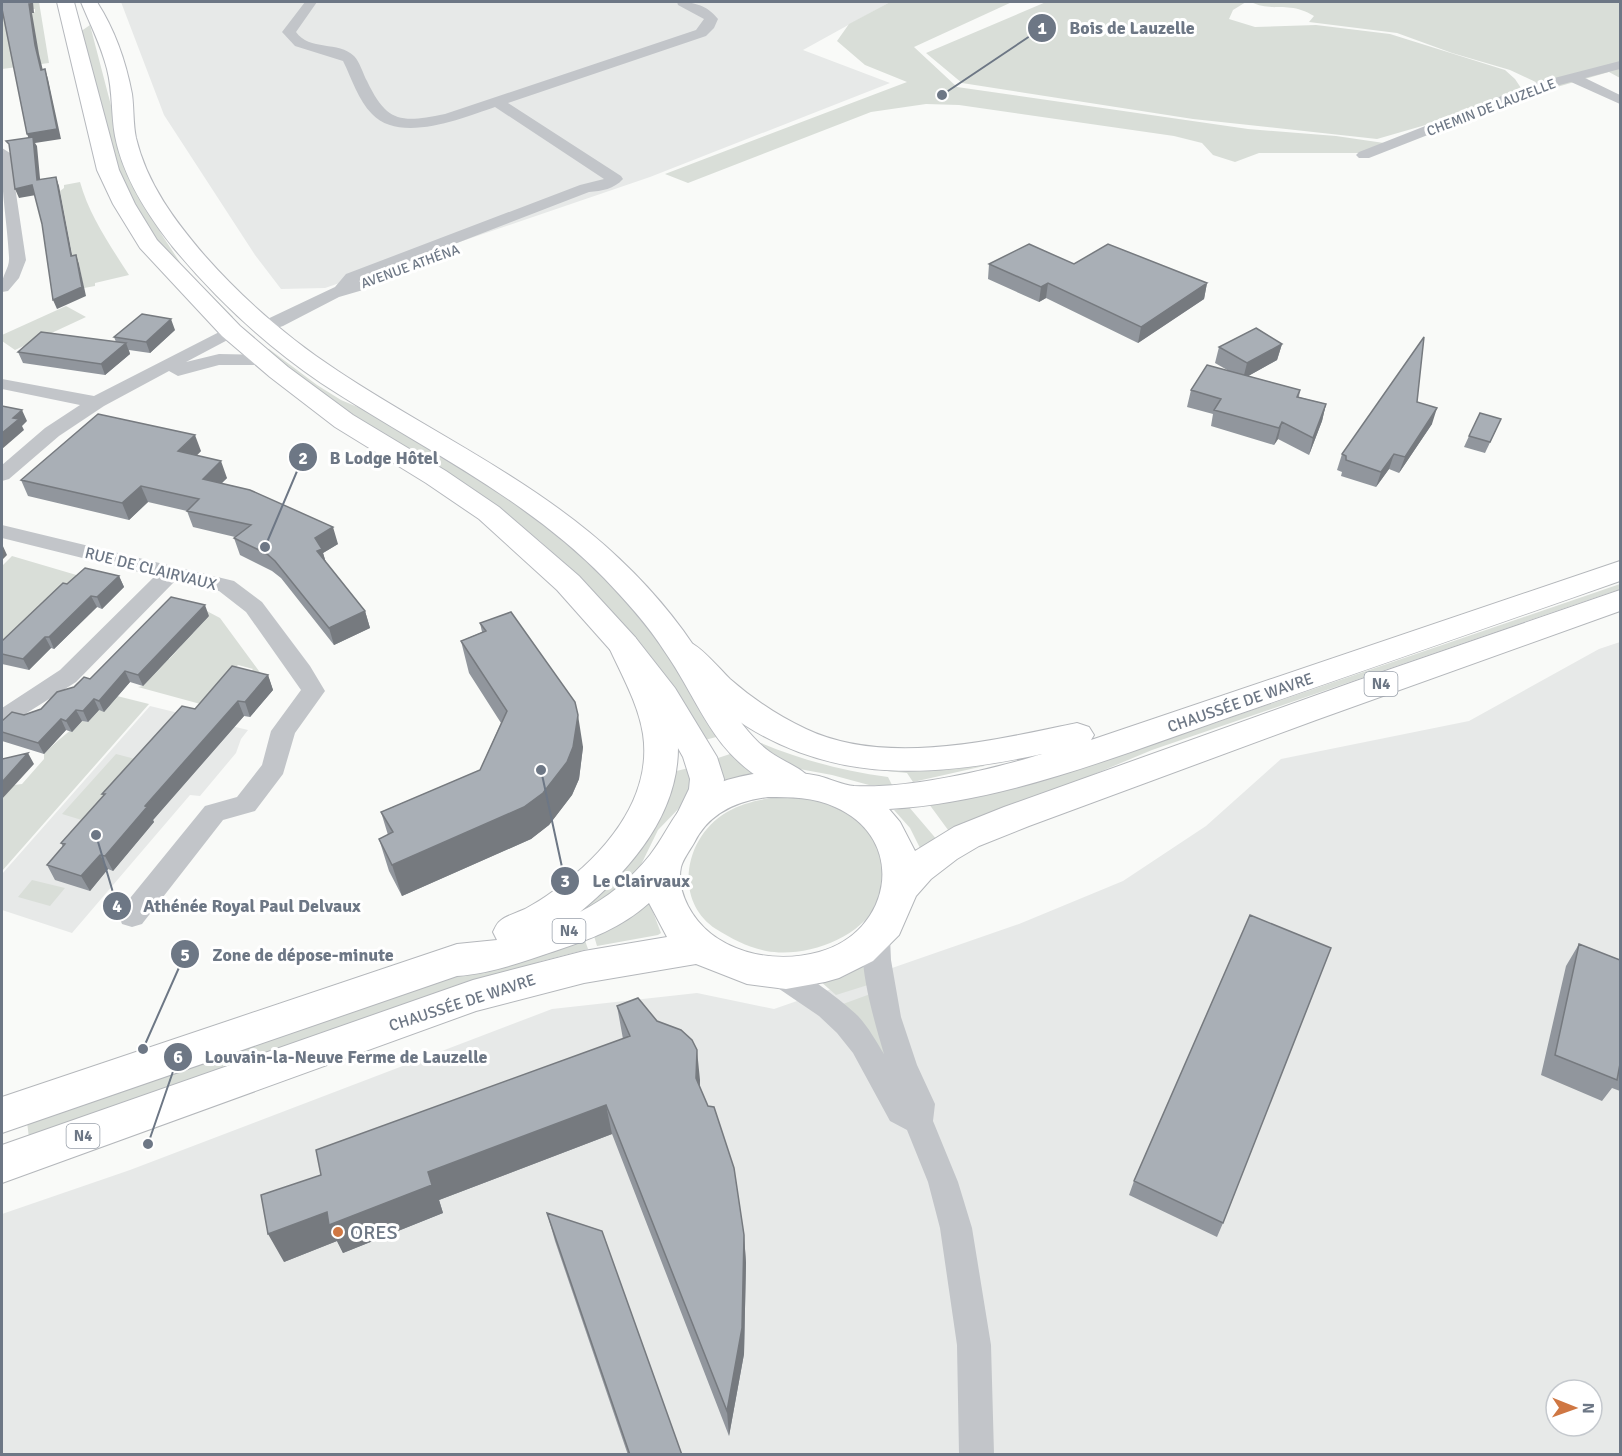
<svg xmlns="http://www.w3.org/2000/svg" width="1622" height="1456" font-family="Signika,sans-serif">
	<style>
		.built { fill: #e7e9e8; fill-rule: evenodd }
		.green { fill: #d9ded8 }
		.lines { fill: none; stroke-linecap: round; stroke-linejoin: round }
		.secondary-casing { stroke: #b5b8bd; stroke-width: 2 }
		.primary-casing { stroke: #b4b7bb; stroke-width: 2 }
		.minor { fill: #c2c5c9; fill-rule: evenodd }
		.secondary { fill: #fff; fill-rule: evenodd }
		.primary { fill: #fff; fill-rule: evenodd }
		.wall { fill: #91969d }
		.shaded-wall { fill: #767a7f }
		.building { fill: #a9afb6; stroke: #767a7f; stroke-width: 1.5 }
		.poi-dot { fill: #cf7743; stroke: #fff; stroke-width: 2 }
		.labels { text-anchor: middle; stroke-width: 6; stroke-linejoin: round; paint-order: stroke }
		.far-street-label { font-size: 14px; fill: #6d7785; stroke: #fff }
		.shield { fill: #fff; stroke: #99a0aa; stroke-width: 1.5 }
		.shield-label { font-size: 15px; font-weight: bold; fill: #6d7785 }
		.street-label { font-size: 16px; fill: #6d7785; stroke: #fff }
		.near-poi-label { font-size: 20px; fill: #6d7785; stroke: #fff; text-anchor: start }
		.leader { fill: none; stroke: #6d7785; stroke-width: 2 }
		.callout-dot { fill: #6d7785; stroke: #fff; stroke-width: 2 }
		.mark-label { font-size: 18px; text-anchor: middle; font-weight: bold; fill: #fff }
		.callout-label { font-size: 18px; text-anchor: middle; font-weight: bold; fill: #6d7785; stroke: #fff; stroke-width: 6; stroke-linejoin: round; paint-order: stroke }
	</style>
	<rect width="100%" height="100%" fill="#f9faf8"/>
	<path class="built" d="M121 2H890L803 50 890 83 650 177 325 288 281 289 255 255 164 115Z
		M1620 642V1454H2V1214L130 1170 552 1009 697 993 774 1009 1019 924 1123 881 1206 826 1281 759 1469 721 1599 649ZM1556 1390H1592V1426H1556Z
		M150 706 248 730 241 739 236 753 200 796 190 795 72 933 2 910V874Z"/>
	<path class="green" d="M2 2 40 60 27 14 35 12V9H27L32 2H39L49 63 2 69Z
		M890 2H1012L914 47 957 87 1248 129 1336 136 1384 143 1365 153H1259L1235 162 1213 155 1202 143 1174 136 959 105 926 104 871 112 688 183 665 174 907 82 865 65 837 41 849 24Z
		M1046 2H1246L1233 10 1229 19 1255 27 1316 25 1390 34 1505 70 1515 79 1523 91 1620 67V78L1609 72 1377 139 1193 119 962 83 926 53Z
		M1251 2H1620V62L1542 85 1510 70 1452 53 1397 33 1309 22 1314 16C1289 0 1273 13 1251 2Z
		M90 25 114 117 160 232 183 267 233 317V321L165 256 116 177 77 34Z
		M80 182C89 215 111 247 129 275L95 283V286L84 288 79 264 73 259 60 191 64 188V185Z
		M66 306 86 317 15 350 2 341V335Z
		M264 349H269L317 385 341 400 398 424 538 517 599 571 628 603 664 647 724 735 701 741 578 576 541 542 506 514 338 406Z
		M12 556 90 579 2 658V566Z
		M1620 584V589L1152 750 951 834 929 804 1007 789 1098 763Z
		M203 609 220 618 273 690 242 682 253 669 238 665 226 678 215 708 138 687 143 686 164 658 169 659C178 650 184 643 189 632L193 633 209 616Z
		M117 696 149 704 2 871V799L14 785 22 784 44 759V754C56 741 69 732 82 721L88 722 99 710 104 711Z
		M774 736 985 764 984 766 913 782 907 773C861 769 813 760 771 739Z
		M761 743C802 760 843 771 888 777L892 785H869L832 775 794 768 754 745Z
		M736 752 760 771 717 783 712 760Z
		M116 754 139 760 85 821 62 814Z
		M693 767 696 774 685 802 658 830 635 877 590 910 551 920 668 773Z
		M783 796C793 797 805 797 815 800 860 810 902 857 877 904 858 940 804 958 766 951 747 947 732 939 716 929 672 900 685 836 727 812 744 802 763 799 783 796Z
		M909 807 938 841 922 852 910 828 894 810Z
		M32 880 65 888 50 906 18 897Z
		M648 899 661 933 658 935 597 946 592 929Z
		M582 932 588 949 542 961 239 1065 235 1051Z
		M864 966 871 984 836 995 820 981 843 977Z
		M873 993 885 1054 877 1051 843 1004Z
		M221 1056 224 1069 29 1138 27 1122Z"/>
	<g class="lines">
		<g class="secondary-casing">
			<path id="secondary" d="M57 2H74L119 170 135 204 157 240 240 326 288 367 353 415 446 471 499 507 579 576 635 637 675 688 717 757 724 779 723 789 706 823 694 827 682 823 677 814 689 789 690 779 683 757 653 704 613 653 557 590 479 519 426 483 335 427 270 377 222 336 140 248 113 204 97 170Z
				M81 2H97C115 30 126 62 132 94 134 109 133 124 136 138 147 184 175 221 205 256 244 300 289 339 338 371 421 426 512 469 589 532 628 564 666 604 694 646 711 672 724 700 743 725 751 735 760 745 770 752 785 763 805 768 814 784L809 793C792 798 783 791 768 783 711 751 700 702 665 652 648 625 626 601 604 578 523 495 417 446 321 383 265 345 215 298 172 246 147 214 123 177 115 136 111 114 113 92 107 69 101 45 90 24 81 2Z"/>
		</g>
		<g class="primary-casing">
			<path id="primary" d="M1620 561V581C1490 627 1360 672 1230 717 1120 755 1006 802 889 809L900 822 915 851 954 827 1004 807 1356 681 1620 590V611L1316 720 1029 826 979 846 957 859 931 879 916 896 899 935 873 961 839 978 825 982 786 989 747 984 696 964 584 983 476 1011 2 1183V1145L473 980 584 951 667 937 649 903C621 928 591 939 555 951 522 962 493 973 457 976L2 1133V1097L457 944 497 940 493 932C495 928 497 923 500 921 507 915 517 913 525 909 534 904 544 898 552 892 602 857 653 800 643 734 638 703 621 674 608 645L613 637 624 634 635 637C652 666 677 714 678 748 678 816 629 871 580 912 607 898 631 879 650 855 674 824 675 800 716 784 749 771 785 769 819 776 830 779 843 785 854 786 908 789 990 770 1042 754 939 776 840 785 746 726 718 708 695 682 671 660L666 652 671 644C678 642 686 640 693 644 706 652 719 668 730 679 753 699 778 716 806 729 886 767 995 740 1077 723L1089 727 1094 735 1091 740ZM768 797C790 797 814 797 835 807 908 839 892 932 819 952 772 965 712 952 688 906 682 894 678 881 681 867 683 859 690 850 694 843 709 813 736 801 768 797Z"/>
		</g>
		<path class="minor" d="M305 2H317L296 32C309 51 339 41 354 56 360 62 363 74 367 81 387 123 401 123 445 114L696 30 704 19 678 5 677 2C694 2 707 5 718 19L714 28 706 36 508 103 621 176 623 179C614 189 602 191 589 192L359 281 366 286 363 290 339 297 283 326 265 332 259 331 256 327 259 323 335 287 346 274 580 185 604 179 495 107C463 118 400 144 372 114 358 100 352 79 343 61L295 46 282 32Z
			M1620 61V69L1585 78 1620 95V104L1571 82 1545 89 1369 158H1359L1356 155 1359 152 1535 83Z
			M2 148 10 153 26 260 19 278 8 291 2 292C0 275 10 270 9 257 7 220 0 185 2 148Z
			M231 326 237 327 240 331 237 335 186 362 219 354 266 355 272 357 275 361 272 365H219L178 376 169 371 104 406 59 436 9 479 2 481V465L45 428 80 405 2 389V379L94 396Z
			M2 525 234 581 262 602 310 666 325 691 295 733 283 774 255 811 223 820 142 924 132 927 122 924 119 916 122 908 205 806 237 797 262 765 271 731 301 690 246 612 219 591 175 581 76 682 22 716 10 727 2 729V708L60 670 155 576 2 538Z
			M876 927 886 930 890 938 891 960 901 1017 917 1065 935 1104 933 1121 958 1182 972 1228 991 1345 994 1454H959L957 1345 940 1228 928 1182 907 1130 890 1121 853 1053 837 1033 819 1016 769 982 765 974 769 966C774 964 777 962 782 964 800 968 845 1003 858 1016 869 1028 876 1041 884 1054 876 1027 854 955 866 930Z"/>
		<use href="#secondary" class="secondary"/>
		<use href="#primary" class="primary"/>
	</g>
	<path class="wall" d="M989 264H1074L1207 283 1204 299 1138 343 1046 298 1039 302 988 279Z
		M175 330 150 353 129 350 130 354 105 375 23 363 18 352 116 342 114 337Z
		M1282 344 1277 360 1248 376 1300 390 1299 397 1326 404 1322 421 1309 455 1278 439 1274 445 1211 426 1213 414 1187 407 1191 390 1229 371 1215 363 1219 347Z
		M1417 402 1432 424 1399 473 1389 469 1376 487 1341 476 1342 472 1337 470 1342 454Z
		M1496 430 1485 453 1464 447 1469 436Z
		M201 451 196 456 227 478 221 484 338 544 323 553 326 563 365 611 370 628 334 645 281 578 272 571 240 555 234 538 235 537 193 527 187 511 148 502 129 520 28 496 21 480Z
		M119 576 124 587 102 609 97 607 54 649 51 648 29 670 2 664V641L67 584Z
		M209 616 143 686 130 682 104 712 99 710 88 722 82 721 72 732 66 730 44 754 2 741V721L24 715 41 709 74 687Z
		M480 623 583 747 579 779 572 795 549 825 531 839 402 896 389 871 379 839 388 835 381 812 480 770 501 723 469 673 461 641 482 632Z
		M268 675 273 690 250 717 244 716 153 820 154 822 113 871 108 869 90 891 55 880 47 865 63 847 61 843 104 796 102 794 195 709Z
		M1579 944 1620 960V1091L1612 1088 1602 1101 1541 1075 1566 966Z
		M617 1006 700 1080V1088L744 1235 746 1263 744 1354 729 1436 612 1134 439 1200 443 1213 343 1253 337 1241 284 1262 321 1175 623 1039Z
		M1134 1181 1223 1223 1217 1237 1129 1195Z
		M547 1213 682 1455H628L555 1241Z"/>
	<path class="shaded-wall" d="M31 2H33L34 13H32L39 54 45 79 41 70 35 45 29 4Z
		M45 69 48 79 61 139 35 143 37 146 41 189 37 180 31 144 27 134Z
		M56 177 59 186 74 265 71 256Z
		M32 185 36 195 19 198 15 189Z
		M76 255 79 264 86 296 57 309 53 300Z
		M2 258 3 271 2 274Z
		M1048 283 1046 298 1039 302 1041 287Z
		M1207 283 1204 299 1138 343 1141 327Z
		M171 319 175 330 150 353 146 342Z
		M126 343 130 354 105 375 101 364Z
		M1282 344 1277 360 1243 379 1247 363Z
		M1326 404 1322 421 1309 455 1313 438Z
		M1437 408 1432 424 1399 473 1405 457Z
		M22 410 27 421 22 426 24 430 2 449V433L13 418Z
		M1282 422 1278 439 1274 445 1279 428Z
		M195 435 201 451 184 468 178 451Z
		M1394 454 1389 469 1376 487 1381 472Z
		M221 461 227 478 208 496 203 479Z
		M141 486 148 502 129 520 122 503Z
		M333 527 338 544 323 553 327 566 317 551 315 538Z
		M2 544 7 555 2 560Z
		M119 576 124 587 102 609 97 597Z
		M91 596 97 607 54 649 49 637Z
		M205 605 209 616 143 686 138 675Z
		M365 611 370 628 334 645 329 628Z
		M45 637 51 648 29 670 23 659Z
		M125 671 130 682 104 712 99 701Z
		M268 675 273 690 250 717 245 702Z
		M94 699 99 710 88 722 83 711Z
		M238 701 244 716 153 820 154 822 113 871 105 856 145 806Z
		M76 710 82 721 72 732 66 721Z
		M578 715 583 747 579 779 572 795 549 825 531 839 402 896 392 865Z
		M61 719 66 730 44 754 38 743Z
		M28 753 34 764 2 799V782Z
		M100 855 108 869 90 891 81 876Z
		M697 1050 700 1080 699 1108 696 1078Z
		M606 1105 612 1134 439 1200 443 1213 343 1253 337 1241 284 1262 268 1234 428 1172Z
		M744 1235 746 1263 744 1354 729 1436 727 1411Z"/>
	<path class="building" d="M2 2H31V4H29L35 45 41 70 45 69 57 129 27 134 2 9Z
		M33 137 37 180 56 177 71 256 76 255 82 287 53 300 42 224 32 185 15 189 9 144 6 141Z
		M1029 244 1074 264 1108 244 1207 283 1141 327 1048 283 1041 287 989 264Z
		M142 314 171 319 146 342 114 337Z
		M1256 328 1282 344 1247 363 1219 347Z
		M41 332 126 343 101 364 18 352Z
		M1424 337 1417 402 1437 408 1405 457 1394 454 1381 472 1346 460V456L1342 454Z
		M1207 365 1300 390 1297 397 1326 404 1313 438 1282 422 1279 428 1214 410 1221 399 1191 390Z
		M2 406 22 410 13 418 19 419 2 433Z
		M1480 413 1501 419 1490 442 1469 436Z
		M98 414 195 435 178 451 221 461 203 479 250 490 333 527 315 538 322 549 317 551 365 611 329 628 275 561 267 554 234 538 251 525 187 511 199 499 141 486 122 503 21 480Z
		M85 568 119 576 97 597 91 596 49 637H45L23 659 2 654V641L63 583 67 584Z
		M171 597 205 605 138 675 125 671 99 701 94 699 83 711 76 710 66 721 61 719 38 743 2 732V721L12 712 24 715 41 709 57 692 74 687 84 677 90 679Z
		M511 612 575 702 578 715 573 747 567 762 543 793 524 807 392 865 379 839 393 832 381 812 480 770 507 711 461 641 486 631 480 623Z
		M232 666 268 675 245 702 238 701 145 806 147 807 105 856 100 855 81 876 47 865 65 844 61 843 105 794H102L182 706 195 709Z
		M28 753 2 782V759Z
		M1250 915 1331 948 1223 1223 1134 1181Z
		M1579 944 1620 960V1064L1617 1080 1555 1055Z
		M638 998 657 1021 681 1030 692 1040 697 1050 696 1078 708 1106 714 1107 734 1168 744 1235 742 1328 727 1411 606 1105 428 1172 432 1185 329 1225 327 1212 268 1234 261 1195 321 1175 316 1150 630 1036 617 1006Z
		M547 1213 602 1231 682 1455H630Z"/>
	<circle class="poi-dot" cx="338" cy="1232" r="6"/>
	<g class="labels">
		<g class="far-street-label">
			<text transform="translate(1491 107) rotate(-21)" y="5">CHEMIN DE LAUZELLE</text>
			<text transform="translate(410 266) rotate(-20)" y="5">AVENUE ATHÉNA</text>
		</g>
		<g class="shield">
			<rect x="1364.5" y="672" width="33" height="24" rx="4.5"/>
			<rect x="552.5" y="919" width="33" height="24" rx="4.5"/>
			<rect x="66.5" y="1124" width="33" height="24" rx="4.5"/>
		</g>
		<g class="shield-label">
			<text x="1381" y="689">N4</text>
			<text x="569" y="936">N4</text>
			<text x="83" y="1141">N4</text>
		</g>
		<g class="street-label">
			<text transform="translate(151 568) rotate(14)" y="6">RUE DE CLAIRVAUX</text>
			<text transform="translate(1240 702) rotate(-19)" y="6">CHAUSSÉE DE WAVRE</text>
			<text transform="translate(462 1002) rotate(-18)" y="6">CHAUSSÉE DE WAVRE</text>
		</g>
		<g class="near-poi-label">
			<text x="350" y="1239">ORES</text>
		</g>
	</g>
	<path class="leader" d="M942 95L1042 28M265 547L303 457M541 770L565 881M96 835L117 906M143 1049L185 954M148 1144L178 1057"/>
	<g class="callout-dot">
		<circle cx="942" cy="95" r="6"/>
		<circle cx="265" cy="547" r="6"/>
		<circle cx="541" cy="770" r="6"/>
		<circle cx="96" cy="835" r="6"/>
		<circle cx="143" cy="1049" r="6"/>
		<circle cx="148" cy="1144" r="6"/>
		<circle cx="1042" cy="28" r="15"/>
		<circle cx="303" cy="457" r="15"/>
		<circle cx="565" cy="881" r="15"/>
		<circle cx="117" cy="906" r="15"/>
		<circle cx="185" cy="954" r="15"/>
		<circle cx="178" cy="1057" r="15"/>
	</g>
	<g class="mark-label">
		<text x="1042" y="34">1</text>
		<text x="303" y="464">2</text>
		<text x="565" y="887">3</text>
		<text x="117" y="912">4</text>
		<text x="185" y="961">5</text>
		<text x="178" y="1063">6</text>
	</g>
	<g class="callout-label">
		<text x="1132" y="34">Bois de Lauzelle</text>
		<text x="384" y="464">B Lodge Hôtel</text>
		<text x="641" y="887">Le Clairvaux</text>
		<text x="252" y="912">Athénée Royal Paul Delvaux</text>
		<text x="303" y="961">Zone de dépose-minute</text>
		<text x="346" y="1063">Louvain-la-Neuve Ferme de Lauzelle</text>
	</g>
	<rect width="1622" height="1456" fill="none" stroke="#6d7785" stroke-width="6"/>
	<g transform="translate(1574 1408) rotate(91)"><circle r="28" fill="#ffffff" stroke="#c5c9ce" stroke-width="1.5"/>
	<path d="M0-4.5L10 22L0 15L-10 22Z" fill="#cf7743"/>
	<text y="-9" font-size="16" font-weight="bold" text-anchor="middle" fill="#6d7785">N</text>
	</g>
</svg>
